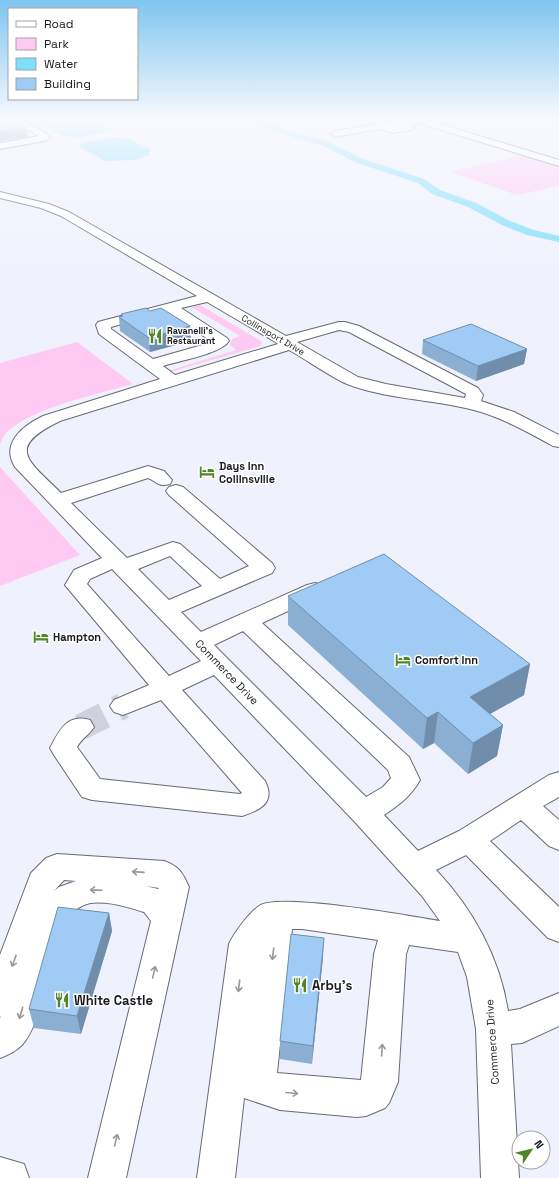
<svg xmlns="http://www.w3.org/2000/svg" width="559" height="1178" font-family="'Space Grotesk',sans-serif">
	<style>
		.green { fill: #fecaf4 }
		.water { fill: #7fdefc }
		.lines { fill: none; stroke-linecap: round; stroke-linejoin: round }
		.stream { fill: #7fdefc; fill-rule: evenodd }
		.canal { fill: #7fdefc; fill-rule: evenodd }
		.minor-tunnel { stroke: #cfd1dc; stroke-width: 26; stroke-dasharray: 26 14; stroke-linecap: butt }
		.minor-casing { stroke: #686a74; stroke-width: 2 }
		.minor { fill: #fff; fill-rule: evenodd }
		.wall { fill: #8aafd2 }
		.shaded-wall { fill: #708eab }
		.building { fill: #a0cbf4; stroke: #708eab }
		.oneway { stroke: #98989a }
		.labels { text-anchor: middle; stroke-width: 3; stroke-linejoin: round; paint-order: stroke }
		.far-poi-label { font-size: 9px; font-weight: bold; fill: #1a1a1e; stroke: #fff; text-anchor: start }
		.far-street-label { font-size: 9px; fill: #1a1a1e; stroke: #fff }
		.poi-label { font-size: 11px; font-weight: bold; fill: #1a1a1e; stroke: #fff; text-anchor: start }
		.street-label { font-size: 11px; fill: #1a1a1e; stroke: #fff }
		.near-poi-label { font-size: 13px; font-weight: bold; fill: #1a1a1e; stroke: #fff; text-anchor: start }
	</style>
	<rect width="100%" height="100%" fill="#eff1fd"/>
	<path class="green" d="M523 155 559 167V186L517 195 450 172Z
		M200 305 261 341 262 343 260 346 170 372 168 371 236 350 230 345 232 339 240 336 192 307Z
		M77 342 133 384C98 394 35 407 8 431 4 434 2 440 0 444V363Z
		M0 467 80 555 0 586Z"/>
	<path class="water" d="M33 118H81L85 122 113 130 79 138 62 136 35 121Z
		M112 137 129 139 150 149 149 155 134 160 105 161 81 148 80 143Z"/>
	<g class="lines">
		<path class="stream" d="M522 118H525L541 123H539Z"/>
		<path class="canal" d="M243 118H254L284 129 329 142 363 159 424 179 440 190 476 203 510 221 534 230 559 236V242L527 235 502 225 468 207 432 194 418 183 357 163 323 146 278 133Z"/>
		<path class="minor-tunnel" d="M81 727 123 706"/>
		<g class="minor-casing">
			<path id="minor" d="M7 118H17L46 133 50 138 45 141 0 149V143L39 136Z
				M408 118H420L559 160V166L418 123 391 127 411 124 415 127 411 130 392 133 379 129 335 137 331 134 335 131 408 119Z
				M0 192 49 204 69 212 286 336 339 322H345L359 326 478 388 483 395 481 401 514 412 559 435V447L553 446C526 431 499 416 470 409 429 399 386 399 347 384 329 376 307 360 289 350L60 421C4 448 29 461 61 493L148 466 164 471 172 480 170 484C157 487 158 482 148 478L71 503 127 558 173 542 180 544 220 579 249 566 169 495 166 491 169 487 176 485 183 487 272 563 275 568 272 573 181 612 201 632 307 585 315 583 323 585 326 590 323 595 262 623 409 757 420 780C411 796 399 805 384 815L418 851 459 831 549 775 559 772V797L543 806 559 820V850L549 846 521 820 490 841 559 907V942L548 938 466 855 436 870C473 909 500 958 508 1011L520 1009 559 993V1026L522 1043 511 1044 519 1178H481L476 1029 467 977 458 952 409 945 406 954 398 1082 389 1103 385 1108 366 1116 357 1117 280 1110 244 1098 235 1178H197L229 944C234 933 249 913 259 906 277 892 411 916 440 921L422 896 354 821 214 675 182 690 265 781C276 803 260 810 242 816L92 800 82 797 54 755 50 748C59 731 67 713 90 720L94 727C89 735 81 739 77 747L100 779 240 794 242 793 161 700 123 715 114 712 110 706 114 700 149 685 65 585 74 570 102 558 15 467C0 443 24 425 43 416L160 379 99 334 96 325 98 322 197 296 61 216 41 208 0 198ZM207 302 277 343 278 344 175 375 163 366C178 361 221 354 229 341L227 338 181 308ZM167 312 211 341 206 344 153 359 111 329V327ZM339 330 349 332 466 394 465 398 386 384 358 377 297 342ZM170 556 202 586 169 600 138 569ZM112 569 201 661 169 676 87 584 90 579ZM243 631 388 770 391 778 383 787 366 797 214 645ZM292 929H302L378 940 374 954 361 1080 277 1073Z
				M57 854 164 861C180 867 182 872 189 887L126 1178H88L151 921 144 912C128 907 97 897 82 906 73 910 67 918 61 925L35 1022C27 1042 21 1050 0 1058V1018L1 1016 0 1017V955L31 873 46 858ZM64 880 76 881 59 887 54 891ZM146 886 159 888 158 889Z
				M0 1157 24 1164 29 1178H0Z"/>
		</g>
		<use href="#minor" class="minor"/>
	</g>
	<path class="wall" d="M150 311 190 326 191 341 150 352 120 331 119 317 122 316 121 314Z
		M423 340 527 349 524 364 476 381 422 354Z
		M288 596 530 664 524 695 490 714 503 725 497 756 468 774 434 743 423 749 288 625Z
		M109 913 112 931 81 1034 34 1028 29 1009Z
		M323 957 312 1064 280 1059V1041Z"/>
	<path class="shaded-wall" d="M26 127 28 137 0 141V131Z
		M190 326 191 341 150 352 149 338Z
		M527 349 524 364 476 381 478 366Z
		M530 664 524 695 465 728 470 697Z
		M438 712 434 743 423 749 427 718Z
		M503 725 497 756 468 774 473 743Z
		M109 913 112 931 81 1034 77 1016Z
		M324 938 323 957 312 1064 313 1046Z"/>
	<path class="building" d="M0 118H10L26 127 0 131Z
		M146 308 150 311 161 308 190 326 149 338 119 317 123 316 121 314Z
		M471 324 527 349 478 366 423 340Z
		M384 554 530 664 470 697 503 725 473 743 438 712 427 718 288 596Z
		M58 907 109 913 77 1016 29 1009Z
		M291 934 324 938 313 1046 280 1041Z"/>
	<defs><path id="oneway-shaft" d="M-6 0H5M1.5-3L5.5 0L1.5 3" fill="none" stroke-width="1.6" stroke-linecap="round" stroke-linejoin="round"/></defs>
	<g class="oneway">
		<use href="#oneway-shaft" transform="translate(138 872) rotate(-176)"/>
		<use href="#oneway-shaft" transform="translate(96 890) rotate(-178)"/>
		<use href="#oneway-shaft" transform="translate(273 954) rotate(97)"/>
		<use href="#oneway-shaft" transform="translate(14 961) rotate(110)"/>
		<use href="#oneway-shaft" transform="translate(154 972) rotate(-77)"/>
		<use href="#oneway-shaft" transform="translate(239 986) rotate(97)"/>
		<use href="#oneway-shaft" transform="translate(21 1013) rotate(106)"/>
		<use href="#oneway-shaft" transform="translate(382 1050) rotate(-86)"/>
		<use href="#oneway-shaft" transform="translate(292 1093) rotate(5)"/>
		<use href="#oneway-shaft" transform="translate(116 1140) rotate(-77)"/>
	</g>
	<linearGradient id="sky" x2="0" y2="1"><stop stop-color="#7ec5f0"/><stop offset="0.42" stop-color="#f8f9fe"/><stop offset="1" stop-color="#f8f9fe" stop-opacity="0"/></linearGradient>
	<rect width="559" height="283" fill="url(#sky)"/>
	<defs>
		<g id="restaurant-bare" transform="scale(1.2)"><path d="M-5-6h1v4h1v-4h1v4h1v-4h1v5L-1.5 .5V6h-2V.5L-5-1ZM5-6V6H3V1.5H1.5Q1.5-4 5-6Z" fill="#4e8825" stroke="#fff" stroke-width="2.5" paint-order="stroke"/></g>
		<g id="hotel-bare" transform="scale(1.2)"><path d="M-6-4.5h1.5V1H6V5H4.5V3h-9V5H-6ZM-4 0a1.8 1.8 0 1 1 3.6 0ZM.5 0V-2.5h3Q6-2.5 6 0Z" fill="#4e8825" stroke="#fff" stroke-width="2.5" paint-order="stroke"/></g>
	</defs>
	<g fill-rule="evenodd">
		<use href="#restaurant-bare" x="155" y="336"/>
		<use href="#hotel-bare" x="207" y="472"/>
		<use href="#hotel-bare" x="41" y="637"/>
		<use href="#hotel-bare" x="403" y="660"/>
		<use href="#restaurant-bare" x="300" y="985"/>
		<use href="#restaurant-bare" x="62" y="1000"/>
	</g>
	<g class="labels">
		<g class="far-poi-label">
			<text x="167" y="334">Ravanelli's<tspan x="167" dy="10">Restaurant</tspan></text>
		</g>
		<g class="far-street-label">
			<text transform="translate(273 335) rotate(30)" y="3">Collinsport Drive</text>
		</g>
		<g class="poi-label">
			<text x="219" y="470">Days Inn<tspan x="219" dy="13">Collinsville</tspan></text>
			<text x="53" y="641">Hampton</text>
			<text x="415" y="664">Comfort Inn</text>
		</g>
		<g class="street-label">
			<text transform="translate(227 672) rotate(46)" y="4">Commerce Drive</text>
			<text transform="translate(492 1042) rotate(-94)" y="4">Commerce Drive</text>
		</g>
		<g class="near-poi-label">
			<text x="312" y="990">Arby's</text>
			<text x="74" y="1005">White Castle</text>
		</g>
	</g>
	<rect x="8" y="8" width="130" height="92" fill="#ffffff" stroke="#a3a3a5"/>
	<rect x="16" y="21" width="20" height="6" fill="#ffffff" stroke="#a3a3a5"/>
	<text x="44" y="28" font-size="12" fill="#1a1a1e">Road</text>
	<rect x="16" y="38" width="20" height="12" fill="#fecaf4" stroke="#a3a3a5"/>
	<text x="44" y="48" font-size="12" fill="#1a1a1e">Park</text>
	<rect x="16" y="58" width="20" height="12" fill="#7fdefc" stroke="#a3a3a5"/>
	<text x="44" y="68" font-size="12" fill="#1a1a1e">Water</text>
	<rect x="16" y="78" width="20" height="12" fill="#a0cbf4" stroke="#a3a3a5"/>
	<text x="44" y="88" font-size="12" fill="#1a1a1e">Building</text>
	<g transform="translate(531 1150) rotate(55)"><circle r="19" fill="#ffffff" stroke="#a3a3a5"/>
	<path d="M0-3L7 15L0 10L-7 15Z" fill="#4e8825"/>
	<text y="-6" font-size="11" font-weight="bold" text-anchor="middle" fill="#1a1a1e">N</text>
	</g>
</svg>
